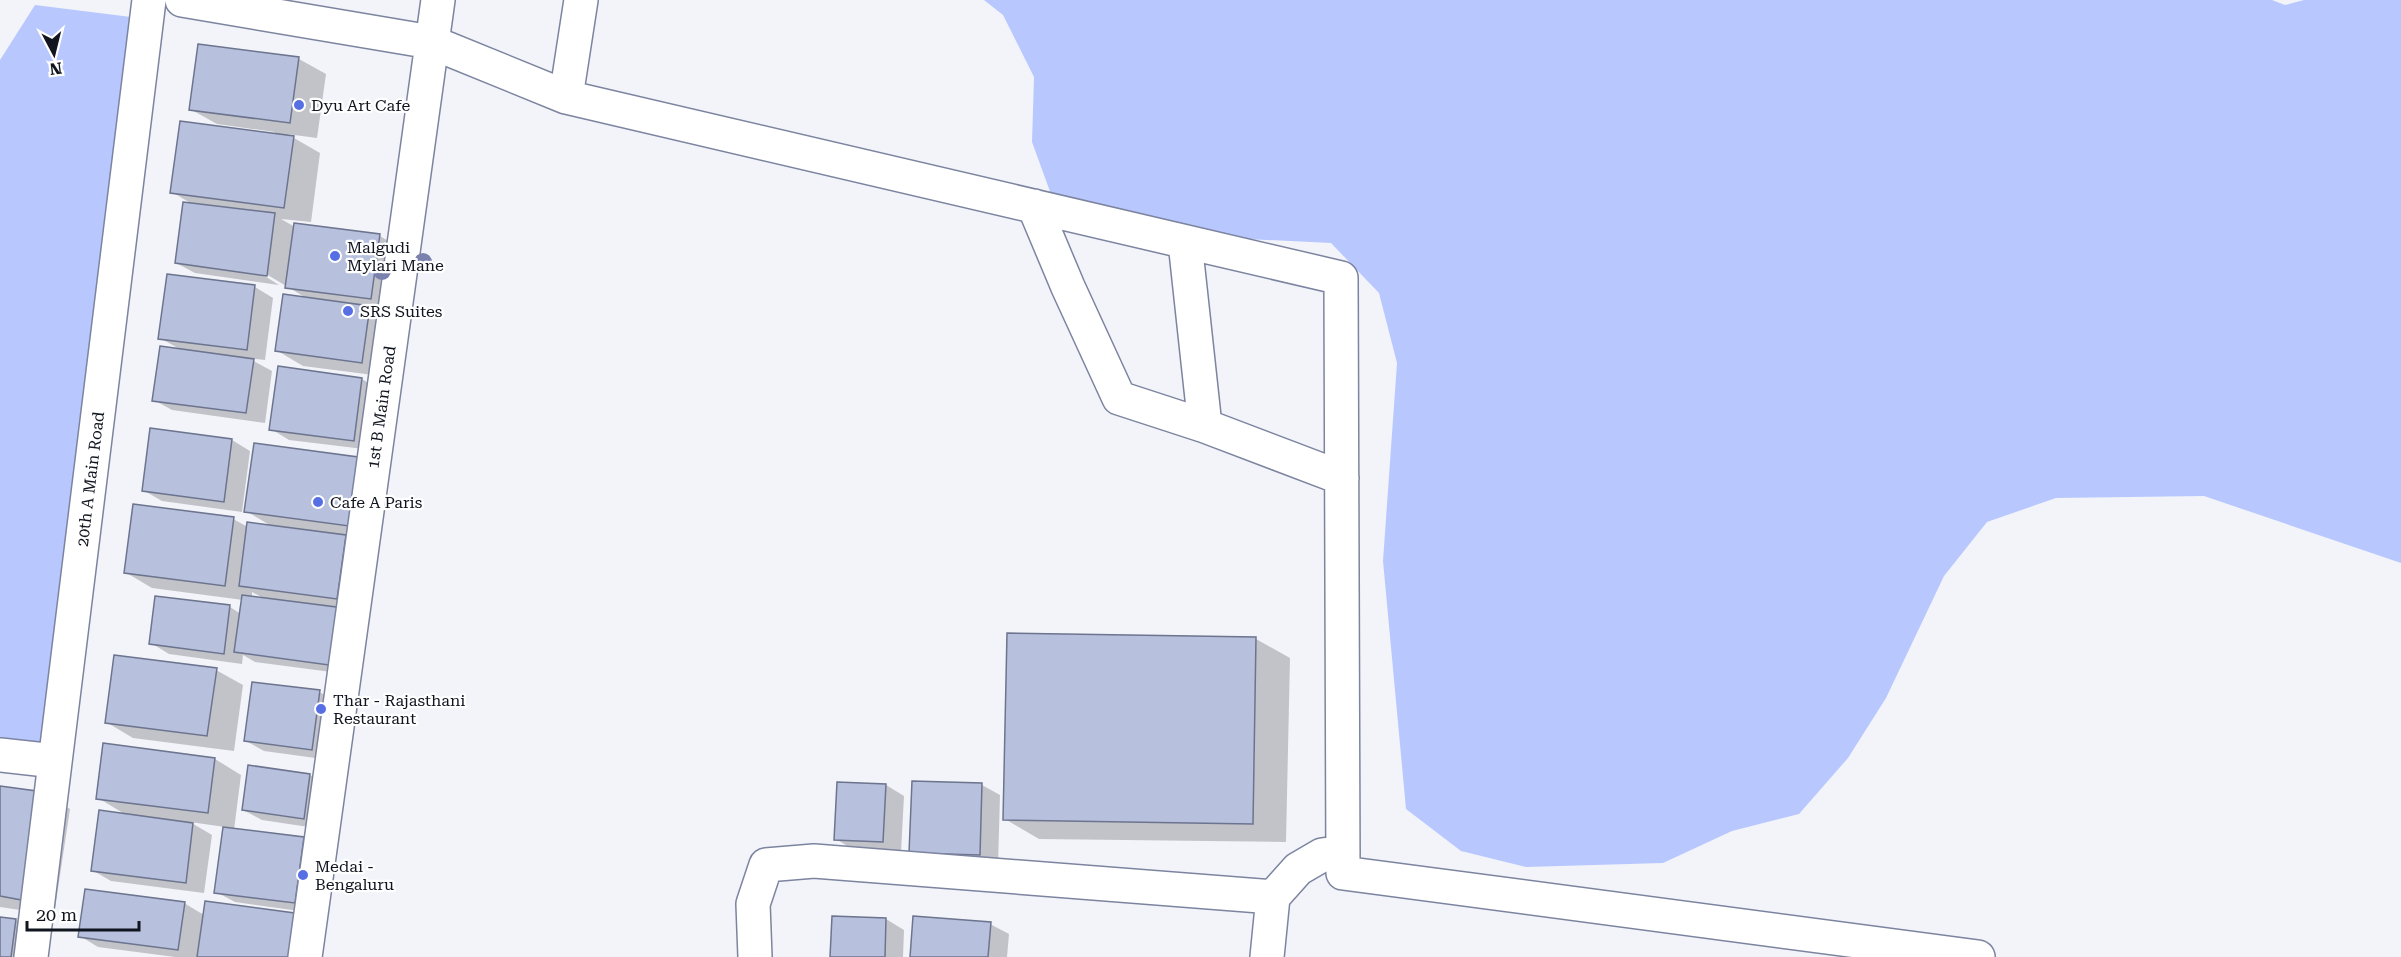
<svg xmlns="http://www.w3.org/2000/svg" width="2401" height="957" font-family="'Roboto Serif',serif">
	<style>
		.green { fill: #b8c8fe }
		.shadow { fill: #0003; fill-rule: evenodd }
		.building { fill: #b7c0dd; stroke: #6c748e; stroke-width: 1.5 }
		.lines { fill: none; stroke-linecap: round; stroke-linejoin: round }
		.minor-casing { stroke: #7c849f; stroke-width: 36 }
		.minor { stroke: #fff; stroke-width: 33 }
		.tree { fill: #7b81ad }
		.poi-dot { fill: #576fe5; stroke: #fff; stroke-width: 2 }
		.labels { text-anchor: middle; stroke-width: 4.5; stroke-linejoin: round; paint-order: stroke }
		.poi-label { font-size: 16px; fill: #11151f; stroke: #fff; text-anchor: start }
		.street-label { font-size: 16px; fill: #11151f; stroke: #fff }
	</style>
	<rect width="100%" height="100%" fill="#f2f4fa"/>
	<path class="green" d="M984 0H2272L2285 5 2304 0H2401V563L2204 496 2056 498 1987 522 1944 576 1886 698 1848 758 1799 814 1732 831 1663 863 1526 867 1461 851 1406 809 1383 561 1397 363 1379 293 1331 243 1122 233 1056 208 1032 142 1034 77 1003 15Z
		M35 5 131 17 41 749 0 744V60Z"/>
	<path class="shadow" d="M199 46 299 59 326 74 317 138 287 134 320 153 311 222 281 219 295 227 380 236 398 247 390 308 366 305 396 323 389 377 303 366 276 350 308 299 261 271 260 273 279 285 195 273 176 263 192 204 172 192 274 135 275 132 217 124 190 109Z
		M255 287 273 298 265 360 248 358 272 371 265 423 172 410 154 400 183 351 160 338Z
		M362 379 380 390 372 450 289 440 271 429Z
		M232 440 250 451 242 512 162 501 143 490Z
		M255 445 376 540 345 536 372 552 354 675 255 662 243 655 242 664 169 654 151 643 230 607 241 614 243 600 152 588 125 572 233 519 248 527H273L246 511ZM252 592 265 599 252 597Z
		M1256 639 1290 658 1286 842 1039 839 1005 819Z
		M216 670 243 685 234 751 133 738 106 722Z
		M319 692 338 702 330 760 264 751 246 741Z
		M215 759 241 775 234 830 304 839 323 849 314 913 235 902 216 892 225 827 190 822 212 835 204 893 111 881 92 870 128 816 98 798Z
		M310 775 328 786 322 829 262 820 243 810Z
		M886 785 904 796 901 852 854 850 836 839Z
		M982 785 1000 795 998 865 911 852Z
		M0 787 43 794 70 809 54 915 0 907Z
		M184 903 204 915 316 957H175L98 947 80 936Z
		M0 918 16 920 34 931 31 957H0Z
		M886 919 904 930 903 957H832Z
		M990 924 1009 934 1007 957H912Z"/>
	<path class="building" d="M198 44 299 57 290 123 189 110Z
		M180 121 294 136 284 208 170 193Z
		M183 202 275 213 267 276 175 263Z
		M294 223 380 234 371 299 285 288Z
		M167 274 255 285 247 350 158 339Z
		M283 294 370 306 362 363 275 351Z
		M160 346 254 359 246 413 152 401Z
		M278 366 362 378 354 441 269 430Z
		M150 428 232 439 224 502 142 491Z
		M254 443 358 457 349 526 244 512Z
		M133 504 234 517 225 586 124 573Z
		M247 522 346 535 337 599 239 586Z
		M242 595 344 608 336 666 234 652Z
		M155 596 230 605 224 654 149 644Z
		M1007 633 1256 637 1253 824 1003 820Z
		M114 655 217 668 207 736 105 723Z
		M252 682 320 690 312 750 244 741Z
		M103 743 215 758 208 813 96 799Z
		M248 765 310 774 304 819 242 810Z
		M912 781 982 783 980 855 909 853Z
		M837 782 886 784 883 842 834 840Z
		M0 786 44 792 27 901 0 896Z
		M99 810 193 823 186 883 91 871Z
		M223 827 304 837 295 903 214 893Z
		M85 889 185 902 178 950 78 937Z
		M205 901 302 914 297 957H197Z
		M832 916 886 918 885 957H830Z
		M913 916 991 922 988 957H910Z
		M0 917 16 919 11 957H0Z"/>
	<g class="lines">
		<g class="minor-casing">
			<path id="minor" d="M182 0 431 42 566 97 1341 278 1343 873 1978 957
				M566 97 581 0
				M1034 206 1068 287 1119 398 1205 426 1342 478
				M1185 242 1205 426
				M0 755 55 761
				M31 957 149 0
				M305 957 438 0
				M755 957 753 904 766 865 814 861 1273 897
				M1267 957 1273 897 1298 869 1322 855 1343 852"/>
		</g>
		<use href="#minor" class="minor"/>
	</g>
	<g class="tree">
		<circle cx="423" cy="262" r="9"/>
		<circle cx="382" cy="271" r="9"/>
	</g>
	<g class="poi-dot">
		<circle cx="299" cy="105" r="6"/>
		<circle cx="335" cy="256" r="6"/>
		<circle cx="348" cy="311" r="6"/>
		<circle cx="318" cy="502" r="6"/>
		<circle cx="321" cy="709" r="6"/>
		<circle cx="303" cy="875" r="6"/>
	</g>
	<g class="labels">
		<g class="poi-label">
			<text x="311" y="111">Dyu Art Cafe</text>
			<text x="347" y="253">Malgudi<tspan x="347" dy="18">Mylari Mane</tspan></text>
			<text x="360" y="317">SRS Suites</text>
			<text x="330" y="508">Cafe A Paris</text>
			<text x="333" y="706">Thar - Rajasthani<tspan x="333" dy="18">Restaurant</tspan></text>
			<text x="315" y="872">Medai -<tspan x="315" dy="18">Bengaluru</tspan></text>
		</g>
		<g class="street-label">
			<text transform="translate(381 407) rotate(-82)" y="6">1st B Main Road</text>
			<text transform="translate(90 479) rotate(-83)" y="6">20th A Main Road</text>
		</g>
	</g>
	<g transform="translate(54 54) rotate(173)" stroke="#ffffff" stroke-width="4.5" paint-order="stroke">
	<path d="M0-4.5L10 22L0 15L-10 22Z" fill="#11151f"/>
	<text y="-9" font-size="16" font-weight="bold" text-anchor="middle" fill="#11151f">N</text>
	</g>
	<path d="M27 921v9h112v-9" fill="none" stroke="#11151f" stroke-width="3"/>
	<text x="36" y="921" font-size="18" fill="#11151f" stroke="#ffffff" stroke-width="4.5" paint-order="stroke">20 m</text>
</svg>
